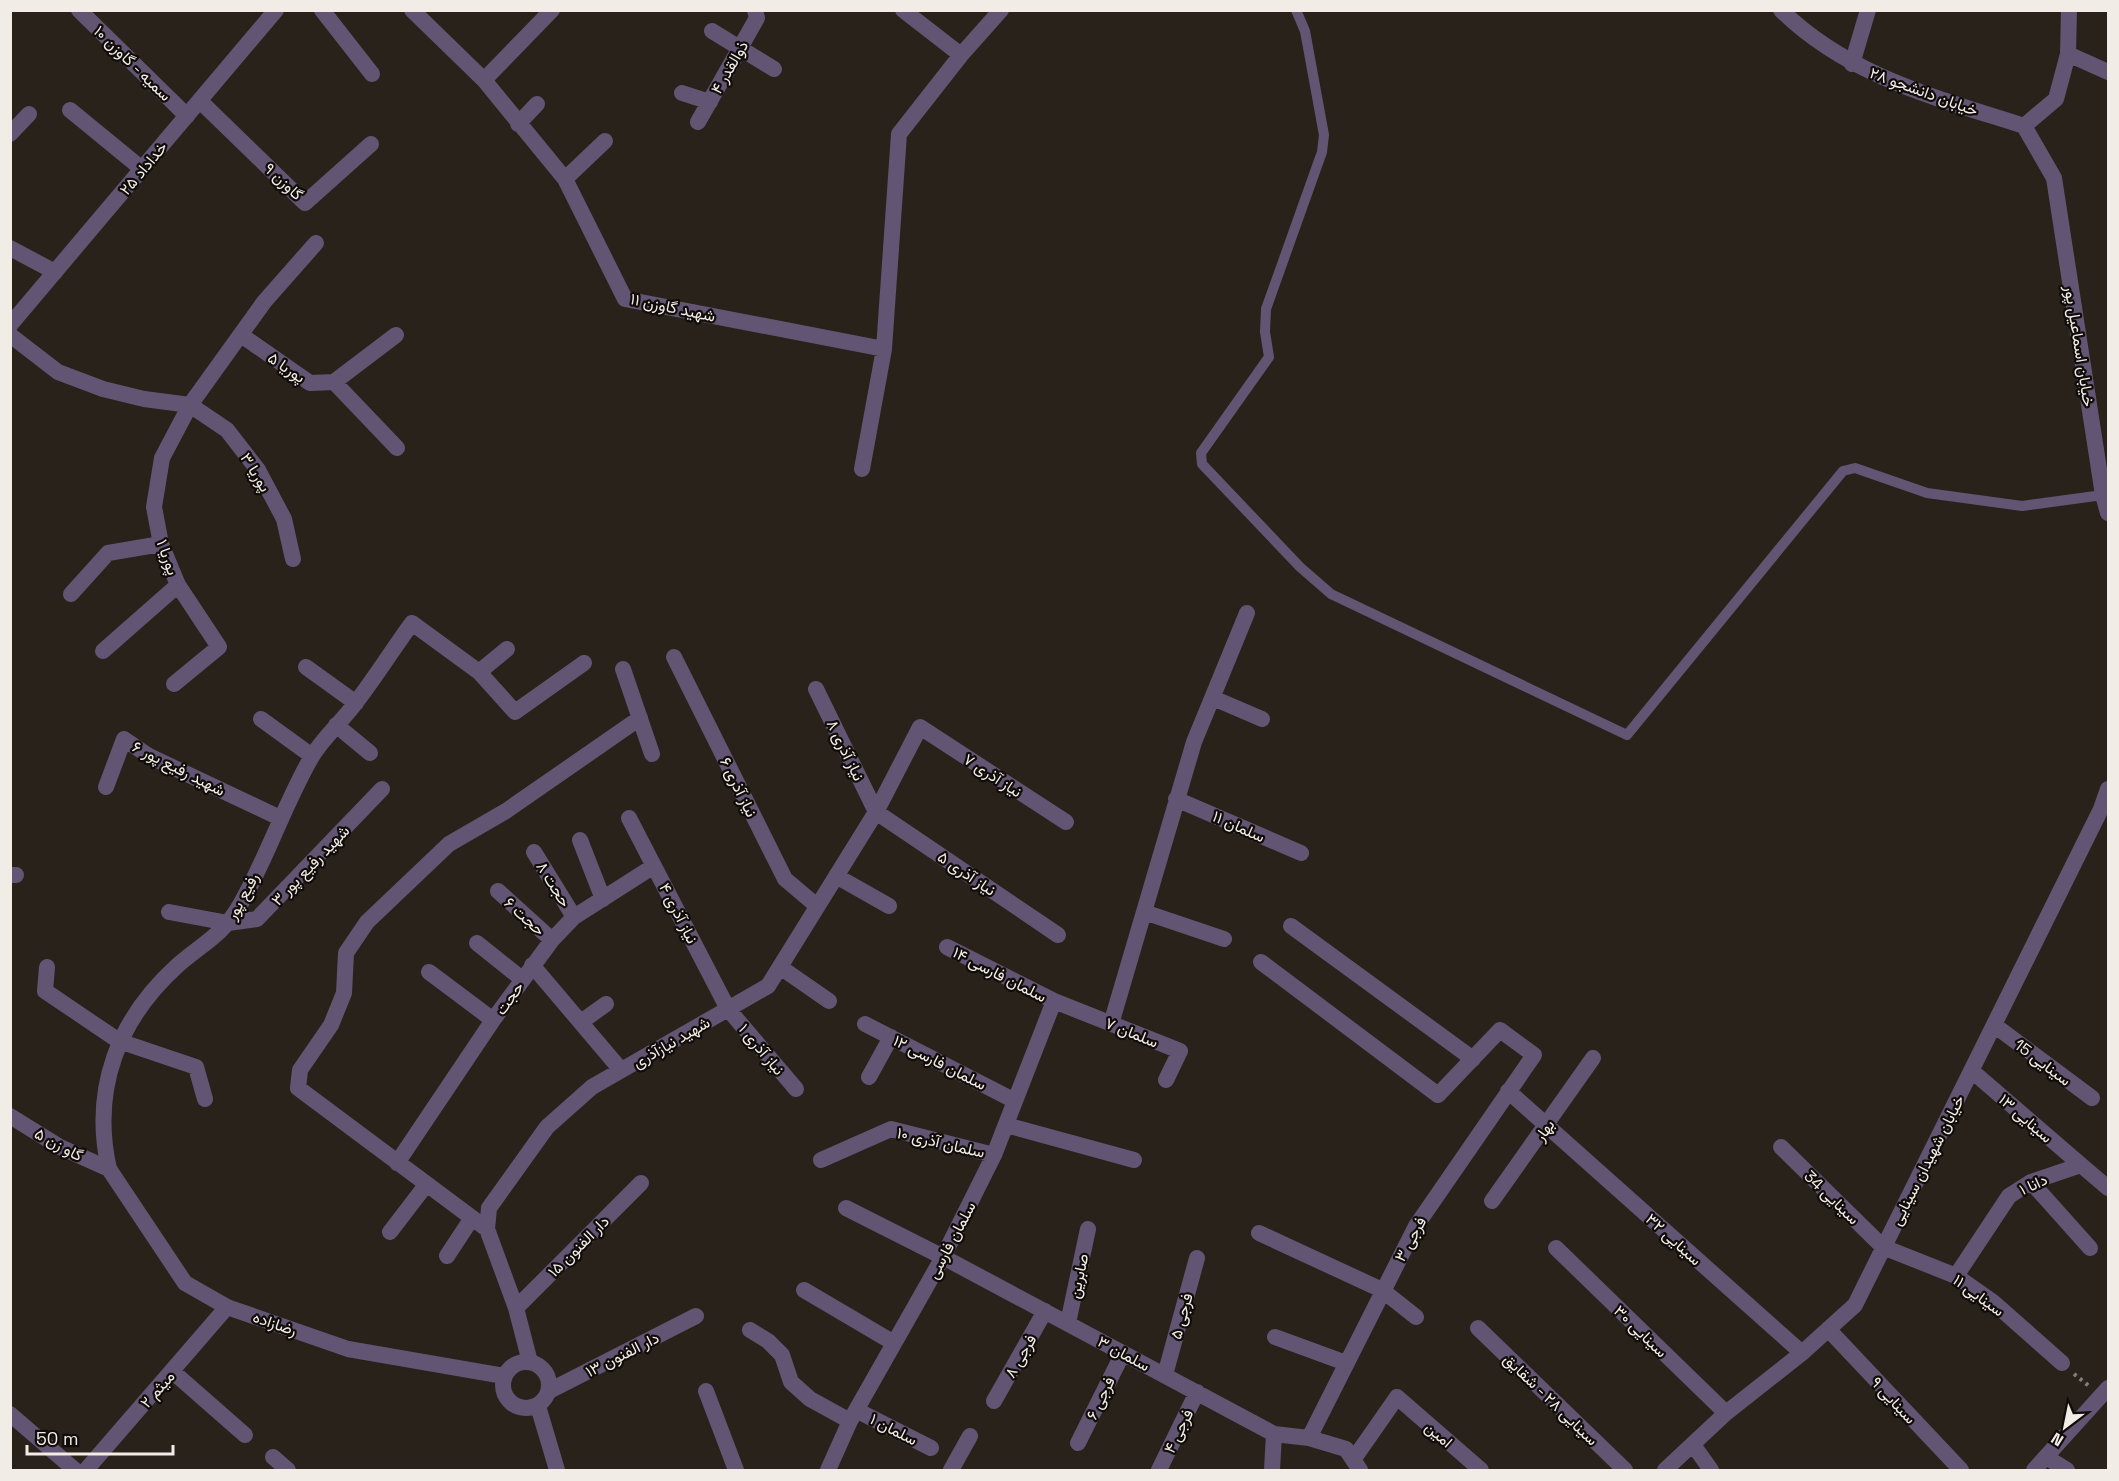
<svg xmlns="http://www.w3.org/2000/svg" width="2119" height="1481" font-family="'Space Grotesk',Vazirmatn,sans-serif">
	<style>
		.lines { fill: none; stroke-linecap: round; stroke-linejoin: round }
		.path { stroke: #847d77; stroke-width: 4; stroke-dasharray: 3 4.5; stroke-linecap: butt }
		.service { stroke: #625573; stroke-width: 10 }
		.minor { stroke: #625573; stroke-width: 16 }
		.tertiary { stroke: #625573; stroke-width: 16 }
		.labels { text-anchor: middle; stroke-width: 4.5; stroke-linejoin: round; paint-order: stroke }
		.street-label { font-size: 16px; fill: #f1ece6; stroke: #100c09 }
	</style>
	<rect width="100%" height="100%" fill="#29221b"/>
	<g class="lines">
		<path class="path" d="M2074 1374 2089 1386"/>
		<path class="service" d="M1296 10 1305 31 1324 135 1322 152 1266 309 1265 332 1269 357 1201 453 1202 464 1300 567 1331 594 1627 735 1843 471 1855 468 1927 493 2022 506 2103 495"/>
		<path class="minor" d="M79 10 187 116
			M322 10 372 74
			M412 10 484 80 565 179 625 299 884 349 862 469
			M903 10 961 55
			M712 31 774 69
			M2068 54 2108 72
			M1852 64 1868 10
			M484 80 552 10
			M682 93 710 102
			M200 101 305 203 371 144
			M70 110 142 169
			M698 122 757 18 755 10
			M518 124 537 104
			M2024 126 2056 99 2068 54 2069 10
			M10 134 29 114
			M565 179 605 141
			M10 248 55 272
			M10 335 58 372 103 389 144 399 190 405 227 430 258 470 284 519 293 559
			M241 335 310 383 334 382 396 335
			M884 349 899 134 961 55 1001 10
			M334 382 397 448
			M71 594 108 553 161 544
			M103 651 178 585
			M674 657 785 879 817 906
			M306 667 356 703
			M623 669 652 754
			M479 672 507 649
			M174 684 219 647 178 585 161 544 154 507 162 458 190 405 264 302 316 243
			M816 689 876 812 1058 935
			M1213 698 1262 719
			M261 719 312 756
			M336 725 370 753
			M106 787 124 739 149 756 280 818
			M1176 799 1301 853
			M629 818 728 1009 796 1089
			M580 840 603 899
			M534 852 574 917
			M10 875H16
			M836 876 889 906
			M498 891 552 940
			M169 912 228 923 257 919 382 789
			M1144 912 1224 939
			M1291 926 1473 1059
			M477 943 522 979
			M947 947 1054 1001 1180 1051 1166 1080
			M1261 962 1438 1095 1500 1030 1534 1055 1416 1226 1309 1438
			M532 965 621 1070
			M47 967 45 991 119 1041 196 1067 205 1099
			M780 967 829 1001
			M429 972 493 1020
			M581 1022 606 1004
			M865 1024 1015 1101
			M1111 1024 1194 742 1247 613
			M1994 1025 2092 1098
			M1972 1071 2081 1165
			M869 1077 891 1037
			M1508 1091 1802 1353
			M1006 1125 1134 1160
			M1781 1147 1883 1247 1956 1276 1993 1302 2062 1363
			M821 1160 891 1129 994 1155
			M397 1163 493 1020 552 940 574 917 654 866
			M109 1169C91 1089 118 1019 178 965 203 943 222 936 240 905 267 858 284 805 311 758 323 737 343 721 357 701 376 676 393 649 412 623L479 672 515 712 584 663
			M2031 1182 2090 1248
			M1492 1201 1593 1058
			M846 1208 943 1257 1274 1434 1309 1438 1346 1449 1360 1470
			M487 1229 298 1088 300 1070 331 1025 344 993 346 953 367 922 449 844 506 811 640 718
			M390 1232 426 1185
			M1259 1233 1382 1290 1416 1317
			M1556 1248 1726 1413
			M447 1256 472 1218
			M1956 1276 2009 1196 2031 1182 2081 1165 2108 1188
			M804 1290 894 1343
			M516 1308 641 1183
			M1068 1323 1088 1229
			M1478 1328 1625 1470
			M1828 1329 1961 1470
			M750 1330 768 1341 782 1355 791 1382 810 1399 850 1421
			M1275 1337 1346 1363
			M530 1362 516 1308 487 1229 489 1208 547 1127 592 1087 768 986 876 812 920 727 1066 822
			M172 1371 245 1435
			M1165 1375 1197 1258
			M549 1391 696 1316
			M706 1391 736 1470
			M994 1401 1045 1311
			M856 1410 931 1448
			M10 1414 75 1470
			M1078 1443 1123 1353
			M1694 1446 1711 1470
			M273 1457 288 1470
			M2046 1457 2067 1470
			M1353 1460 1397 1397 1481 1470
			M86 1470 227 1307
			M828 1470 850 1421 943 1257 994 1155 1054 1001
			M951 1470 970 1436
			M1159 1470 1197 1392
			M1272 1470 1274 1434
			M1665 1470 1726 1413 1802 1353 1855 1305 2101 809 2108 789"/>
		<path class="tertiary" d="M1781 10C1848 76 1937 98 2024 126L2054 178 2103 495 2108 513
			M10 325 276 10
			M10 1116 60 1147 109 1169 185 1283 227 1307 348 1349 504 1376
			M503 1385a23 23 0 1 1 46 0a23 23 0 1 1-46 0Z
			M538 1406 557 1470
			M2034 1470 2108 1388"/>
	</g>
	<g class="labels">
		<g class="street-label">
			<text transform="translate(133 63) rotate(44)" y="6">سمیه - گاوزن ۱۰</text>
			<text transform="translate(729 67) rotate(-60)" y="6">ذوالقدر ۴</text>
			<text transform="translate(1924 91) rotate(20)" y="6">خیابان دانشجو ۲۸</text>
			<text transform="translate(143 168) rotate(-50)" y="6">خداداد ۲۵</text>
			<text transform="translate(284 181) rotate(43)" y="6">گاوزن ۹</text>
			<text transform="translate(673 307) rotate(12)" y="6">شهید گاوزن ۱۱</text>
			<text transform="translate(2080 346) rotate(81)" y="6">خیابان اسماعیل پور</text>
			<text transform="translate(287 367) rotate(34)" y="6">پوریا ۵</text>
			<text transform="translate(256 472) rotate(58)" y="6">پوریا ۳</text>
			<text transform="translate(168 557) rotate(70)" y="6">پوریا ۱</text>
			<text transform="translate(846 750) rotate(64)" y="6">نیاز آذری ۸</text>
			<text transform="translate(179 768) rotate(27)" y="6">شهید رفیع پور ۶</text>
			<text transform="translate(993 775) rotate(33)" y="6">نیاز آذری ۷</text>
			<text transform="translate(739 787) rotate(64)" y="6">نیاز آذری ۶</text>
			<text transform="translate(1239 826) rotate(24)" y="6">سلمان ۱۱</text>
			<text transform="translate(310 865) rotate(-46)" y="6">شهید رفیع پور ۳</text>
			<text transform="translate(967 873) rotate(34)" y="6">نیاز آذری ۵</text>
			<text transform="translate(554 884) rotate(58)" y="6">حجت ۸</text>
			<text transform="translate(242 896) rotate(-61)" y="6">رفیع پور</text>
			<text transform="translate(679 913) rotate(63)" y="6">نیاز آذری ۴</text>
			<text transform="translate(525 916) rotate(42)" y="6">حجت ۶</text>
			<text transform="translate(1000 974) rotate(27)" y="6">سلمان فارسی ۱۴</text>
			<text transform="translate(509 998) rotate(-54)" y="6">حجت</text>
			<text transform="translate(1132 1032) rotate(22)" y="6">سلمان ۷</text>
			<text transform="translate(671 1042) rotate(-30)" y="6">شهید نیازآذری</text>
			<text transform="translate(762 1049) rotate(50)" y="6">نیاز آذری ۱</text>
			<text transform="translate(940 1062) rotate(27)" y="6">سلمان فارسی ۱۲</text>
			<text transform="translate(2043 1062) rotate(37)" y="6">سینایی 15</text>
			<text transform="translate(2026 1118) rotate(41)" y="6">سینایی ۱۳</text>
			<text transform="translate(1544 1130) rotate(-55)" y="6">بهار</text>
			<text transform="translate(941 1142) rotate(13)" y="6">سلمان آذری ۱۰</text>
			<text transform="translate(59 1144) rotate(28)" y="6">گاو زن ۵</text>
			<text transform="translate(1927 1160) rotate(-63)" y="6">خیابان شهیدان سینایی</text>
			<text transform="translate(2033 1184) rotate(-25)" y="6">دانا ۱</text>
			<text transform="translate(1832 1197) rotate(44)" y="6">سینایی 34</text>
			<text transform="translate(1410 1239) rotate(-61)" y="6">فرجی ۳</text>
			<text transform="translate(1674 1239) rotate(42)" y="6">سینایی ۳۲</text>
			<text transform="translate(951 1240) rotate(-62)" y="6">سلمان فارسی</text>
			<text transform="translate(578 1246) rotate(-45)" y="6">دار الفنون ۱۵</text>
			<text transform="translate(1078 1276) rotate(-78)" y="6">صابرین</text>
			<text transform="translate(1979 1295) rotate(36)" y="6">سینایی ۱۱</text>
			<text transform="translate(1181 1316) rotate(-75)" y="6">فرجی ۵</text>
			<text transform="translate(275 1323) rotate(19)" y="6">رضازاده</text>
			<text transform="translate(1641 1331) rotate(44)" y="6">سینایی ۳۰</text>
			<text transform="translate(1124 1353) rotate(28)" y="6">سلمان ۳</text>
			<text transform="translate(622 1354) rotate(-27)" y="6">دار الفنون ۱۳</text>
			<text transform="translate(1020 1356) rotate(-60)" y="6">فرجی ۸</text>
			<text transform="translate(157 1389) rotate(-49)" y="6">میثم ۲</text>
			<text transform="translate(1100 1398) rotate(-64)" y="6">فرجی ۶</text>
			<text transform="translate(1551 1399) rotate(44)" y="6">سینایی ۲۸ - شقایق</text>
			<text transform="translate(1894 1400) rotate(47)" y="6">سینایی ۹</text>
			<text transform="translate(894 1429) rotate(27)" y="6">سلمان ۱</text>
			<text transform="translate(1178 1431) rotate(-64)" y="6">فرجی ۴</text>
			<text transform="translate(1439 1434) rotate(41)" y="6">امین</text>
		</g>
	</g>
	<rect width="2119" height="1481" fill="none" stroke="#f1ece6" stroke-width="24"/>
	<g transform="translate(2065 1427) rotate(212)" stroke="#100c09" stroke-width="4.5" paint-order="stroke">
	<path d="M0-4.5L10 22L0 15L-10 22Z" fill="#f1ece6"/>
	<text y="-9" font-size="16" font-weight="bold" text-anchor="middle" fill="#f1ece6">N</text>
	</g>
	<path d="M27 1445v9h146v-9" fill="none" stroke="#f1ece6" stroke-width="3"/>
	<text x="36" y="1445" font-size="18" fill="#f1ece6" stroke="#100c09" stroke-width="4.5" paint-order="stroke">50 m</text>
</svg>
